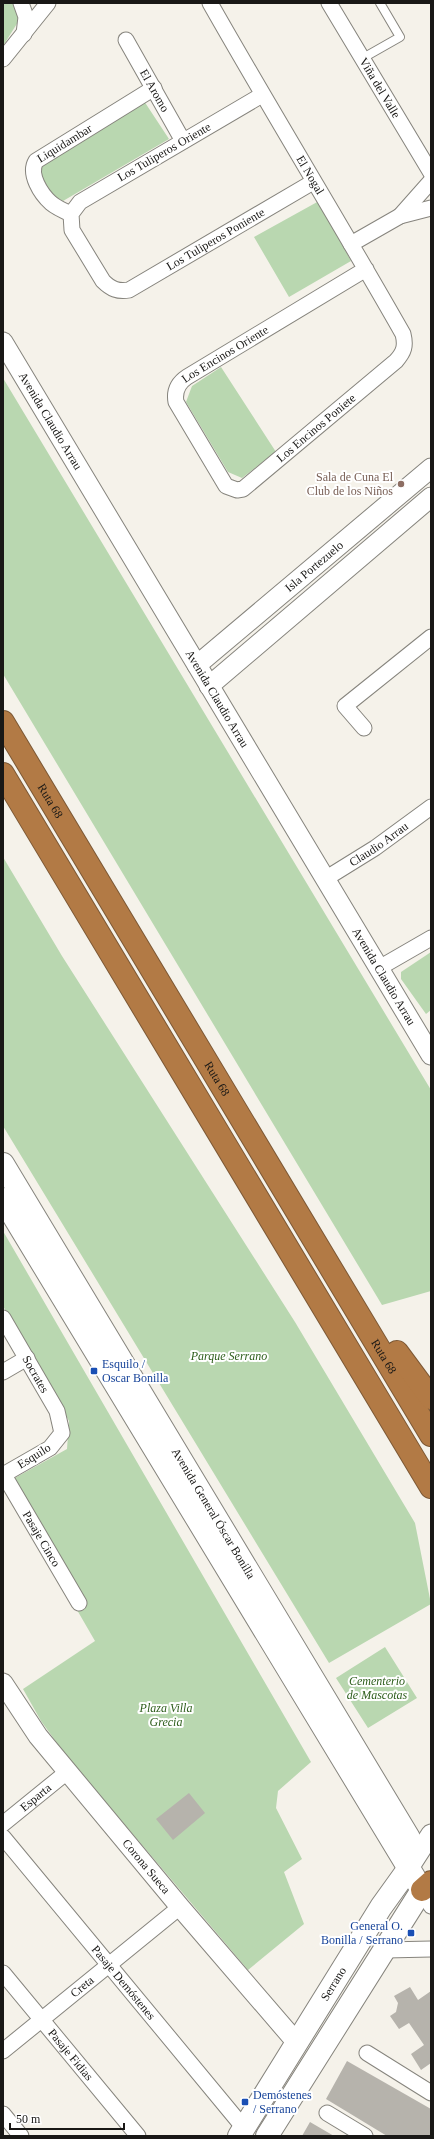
<svg xmlns="http://www.w3.org/2000/svg" width="434" height="2139" font-family="'Times New Roman',serif">
	<style>
		.green { fill: #b9d7b0 }
		.building { fill: #b6b3ac }
		.lines { fill: none; stroke-linecap: round; stroke-linejoin: round }
		.service-casing { stroke: #86847d; stroke-width: 10 }
		.minor-casing { stroke: #86847d; stroke-width: 17 }
		.tertiary-casing { stroke: #86847d; stroke-width: 21 }
		.secondary-casing { stroke: #86847d; stroke-width: 24 }
		.motorway-casing { stroke: #7c5835; stroke-width: 24 }
		.service { stroke: #fff; stroke-width: 8 }
		.minor { stroke: #fff; stroke-width: 15 }
		.tertiary { stroke: #fff; stroke-width: 19 }
		.secondary { stroke: #fff; stroke-width: 22 }
		.motorway { stroke: #b27a45; stroke-width: 22 }
		.education-dot { fill: #8d6e63; stroke: #fff; stroke-width: 1.5 }
		.transit-dot { fill: #1a4fb4; stroke: #fff; stroke-width: 1.5 }
		.labels { text-anchor: middle; stroke-width: 4; stroke-linejoin: round; paint-order: stroke }
		.street-label { font-size: 12px; fill: #191816; stroke: #fff }
		.education-label { font-size: 12px; fill: #785e54; stroke: #fff; text-anchor: end }
		.park-label { font-size: 12px; font-style: italic; fill: #2d5d1b; stroke: #fff }
		.transit-label { font-size: 12px; fill: #164399; stroke: #fff; text-anchor: start }
	</style>
	<rect width="100%" height="100%" fill="#f5f2ea"/>
	<path class="green" d="M3 3H12L18 14V22L3 46Z
		M144 101 169 139 63 201 54 196 39 175 43 162Z
		M319 201 351 261 289 297 254 237Z
		M221 367 276 452 242 478 228 472 186 402 192 386Z
		M3 378 431 1090V1291L382 1305 3 674Z
		M3 857 62 956 295 1322 415 1523 431 1604 329 1663 3 1126Z
		M431 952V1010L426 1014 401 979V972Z
		M3 1231 311 1762 278 1791 276 1808 302 1859 284 1872 304 1924 248 1970 65 1754 41 1721 23 1689 95 1641 4 1484 67 1449 69 1421 3 1306Z
		M385 1647 417 1698 368 1728 336 1678Z"/>
	<path class="building" d="M189 1793 205 1813 173 1840 156 1819Z
		M410 1987 418 2000 431 1991V2063L421 2070 411 2054 424 2045 409 2023 399 2029 390 2016 396 2012 398 2003 394 1996Z
		M347 2061 431 2109V2136H387L326 2099Z
		M310 2122 334 2136H302Z"/>
	<g class="lines">
		<g class="service-casing">
			<path id="service" d="M363 58 400 37 380 3"/>
		</g>
		<g class="minor-casing">
			<g id="minor">
				<path d="M21 3 26 17 24 34"/>
				<path id="s1" d="M210 3C273 114 340 223 403 334 406 346 404 352 396 361L243 489 237 490 226 486 176 402C174 391 178 383 187 377L366 269"/>
				<path id="s2" d="M329 3 431 173"/>
				<path id="s3" d="M126 40 183 141"/>
				<path d="M3 59 48 3"/>
				<path id="s4" d="M262 95 80 202 71 214 72 230 103 281C111 289 118 292 129 290L313 182"/>
				<path id="s5" d="M71 214C64 211 57 208 51 203 41 194 28 174 36 161L154 88"/>
				<path d="M400 216 431 181"/>
				<path d="M351 244 400 216 431 208"/>
				<path d="M364 728 345 706 431 637"/>
				<path id="s6" d="M325 879 375 848 431 807"/>
				<path d="M379 968 431 938"/>
				<path id="s7" d="M3 1318 57 1411 62 1433 50 1448 3 1475"/>
				<path d="M3 1372 27 1358"/>
				<path id="s8" d="M4 1475 79 1603"/>
				<path id="s9" d="M3 1824 67 1772"/>
				<path id="s10" d="M3 1837 244 2128"/>
				<path d="M422 1890 431 1906"/>
				<path d="M386 1950 431 1949"/>
				<path id="s11" d="M3 1973 138 2136"/>
				<path id="s12" d="M3 2051 180 1907"/>
				<path d="M367 2053 431 2093"/>
				<path d="M327 2113 365 2136"/>
				<path d="M3 2114 21 2136"/>
			</g>
		</g>
		<g class="tertiary-casing">
			<g id="tertiary">
				<path id="s13" d="M3 342 431 1055"/>
				<path id="s14" d="M197 665 431 468"/>
				<path d="M209 686 431 497"/>
				<path id="s15" d="M3 1683 38 1736 180 1907 297 2043"/>
				<path d="M409 1868 431 1834"/>
			</g>
		</g>
		<g class="secondary-casing">
			<g id="secondary">
				<path id="s16" d="M3 1164 409 1838V1868"/>
				<path d="M3 1199 422 1890 267 2136"/>
				<path id="s17" d="M239 2136 381 1907 409 1868"/>
			</g>
		</g>
		<g class="motorway-casing">
			<g id="motorway">
				<path id="s18" d="M3 722 431 1435"/>
				<path d="M3 774 431 1487"/>
				<path d="M397 1352 431 1398"/>
				<path d="M422 1890 431 1882"/>
			</g>
		</g>
		<use href="#service" class="service"/>
		<use href="#minor" class="minor"/>
		<use href="#tertiary" class="tertiary"/>
		<use href="#secondary" class="secondary"/>
		<use href="#motorway" class="motorway"/>
	</g>
	<circle class="education-dot" cx="401" cy="484" r="4"/>
	<g class="transit-dot">
		<rect x="90" y="1367" width="8" height="8" rx="2"/>
		<rect x="407" y="1929" width="8" height="8" rx="2"/>
		<rect x="241" y="2098" width="8" height="8" rx="2"/>
	</g>
	<g class="labels">
		<g class="street-label">
			<text dy="4" stroke="none"><textPath href="#s2" startOffset="99">Viña del Valle</textPath></text>
			<text dy="4" stroke="none"><textPath href="#s3" startOffset="58">El Aromo</textPath></text>
			<text dy="4" stroke="none"><textPath href="#s5" startOffset="104">Liquidambar</textPath></text>
			<text transform="translate(164 152) rotate(-30)" y="4">Los Tuliperos Oriente</text>
			<text dy="4" stroke="none"><textPath href="#s1" startOffset="199">El Nogal</textPath></text>
			<text dy="4" stroke="none"><textPath href="#s4" startOffset="431">Los Tuliperos Poniente</textPath></text>
			<text dy="4" stroke="none"><textPath href="#s1" startOffset="801">Los Encinos Oriente</textPath></text>
			<text dy="4" stroke="none"><textPath href="#s13" startOffset="92">Avenida Claudio Arrau</textPath></text>
			<text transform="translate(316 428) rotate(-40)" y="4">Los Encinos Poniete</text>
			<text dy="4" stroke="none"><textPath href="#s14" startOffset="153">Isla Portezuelo</textPath></text>
			<text dy="4" stroke="none"><textPath href="#s13" startOffset="416">Avenida Claudio Arrau</textPath></text>
			<text dy="4" stroke="none"><textPath href="#s18" startOffset="92">Ruta 68</textPath></text>
			<text dy="4" stroke="none"><textPath href="#s6" startOffset="64">Claudio Arrau</textPath></text>
			<text dy="4" stroke="none"><textPath href="#s13" startOffset="740">Avenida Claudio Arrau</textPath></text>
			<text dy="4" stroke="none"><textPath href="#s18" startOffset="416">Ruta 68</textPath></text>
			<text dy="4" stroke="none"><textPath href="#s18" startOffset="740">Ruta 68</textPath></text>
			<text dy="4" stroke="none"><textPath href="#s7" startOffset="65">Socrates</textPath></text>
			<text transform="translate(34 1456) rotate(-32)" y="4">Esquilo</text>
			<text dy="4" stroke="none"><textPath href="#s16" startOffset="408">Avenida General Óscar Bonilla</textPath></text>
			<text dy="4" stroke="none"><textPath href="#s8" startOffset="74">Pasaje Cinco</textPath></text>
			<text dy="4" stroke="none"><textPath href="#s9" startOffset="42">Esparta</textPath></text>
			<text dy="4" stroke="none"><textPath href="#s15" startOffset="233">Corona Sueca</textPath></text>
			<text dy="4" stroke="none"><textPath href="#s10" startOffset="189">Pasaje Demóstenes</textPath></text>
			<text dy="4" stroke="none"><textPath href="#s17" startOffset="179">Serrano</textPath></text>
			<text dy="4" stroke="none"><textPath href="#s12" startOffset="102">Creta</textPath></text>
			<text dy="4" stroke="none"><textPath href="#s11" startOffset="106">Pasaje Fidias</textPath></text>
		</g>
		<g class="education-label">
			<text x="393" y="481">Sala de Cuna El<tspan x="393" dy="14">Club de los Niños</tspan></text>
		</g>
		<g class="park-label">
			<text x="229" y="1360">Parque Serrano</text>
			<text x="377" y="1685">Cementerio<tspan x="377" dy="14">de Mascotas</tspan></text>
			<text x="166" y="1712">Plaza Villa<tspan x="166" dy="14">Grecia</tspan></text>
		</g>
		<g class="transit-label">
			<text x="102" y="1368">Esquilo /<tspan x="102" dy="14">Oscar Bonilla</tspan></text>
			<text x="403" y="1930" text-anchor="end">General O.<tspan x="403" dy="14">Bonilla / Serrano</tspan></text>
			<text x="253" y="2099">Demóstenes<tspan x="253" dy="14">/ Serrano</tspan></text>
		</g>
	</g>
	<rect width="434" height="2139" fill="none" stroke="#191816" stroke-width="8"/>
	<path d="M10 2123v6h114v-6" fill="none" stroke="#191816" stroke-width="2"/>
	<text x="16" y="2123" font-size="12" fill="#191816" stroke="#ffffff" stroke-width="3" paint-order="stroke">50 m</text>
</svg>
